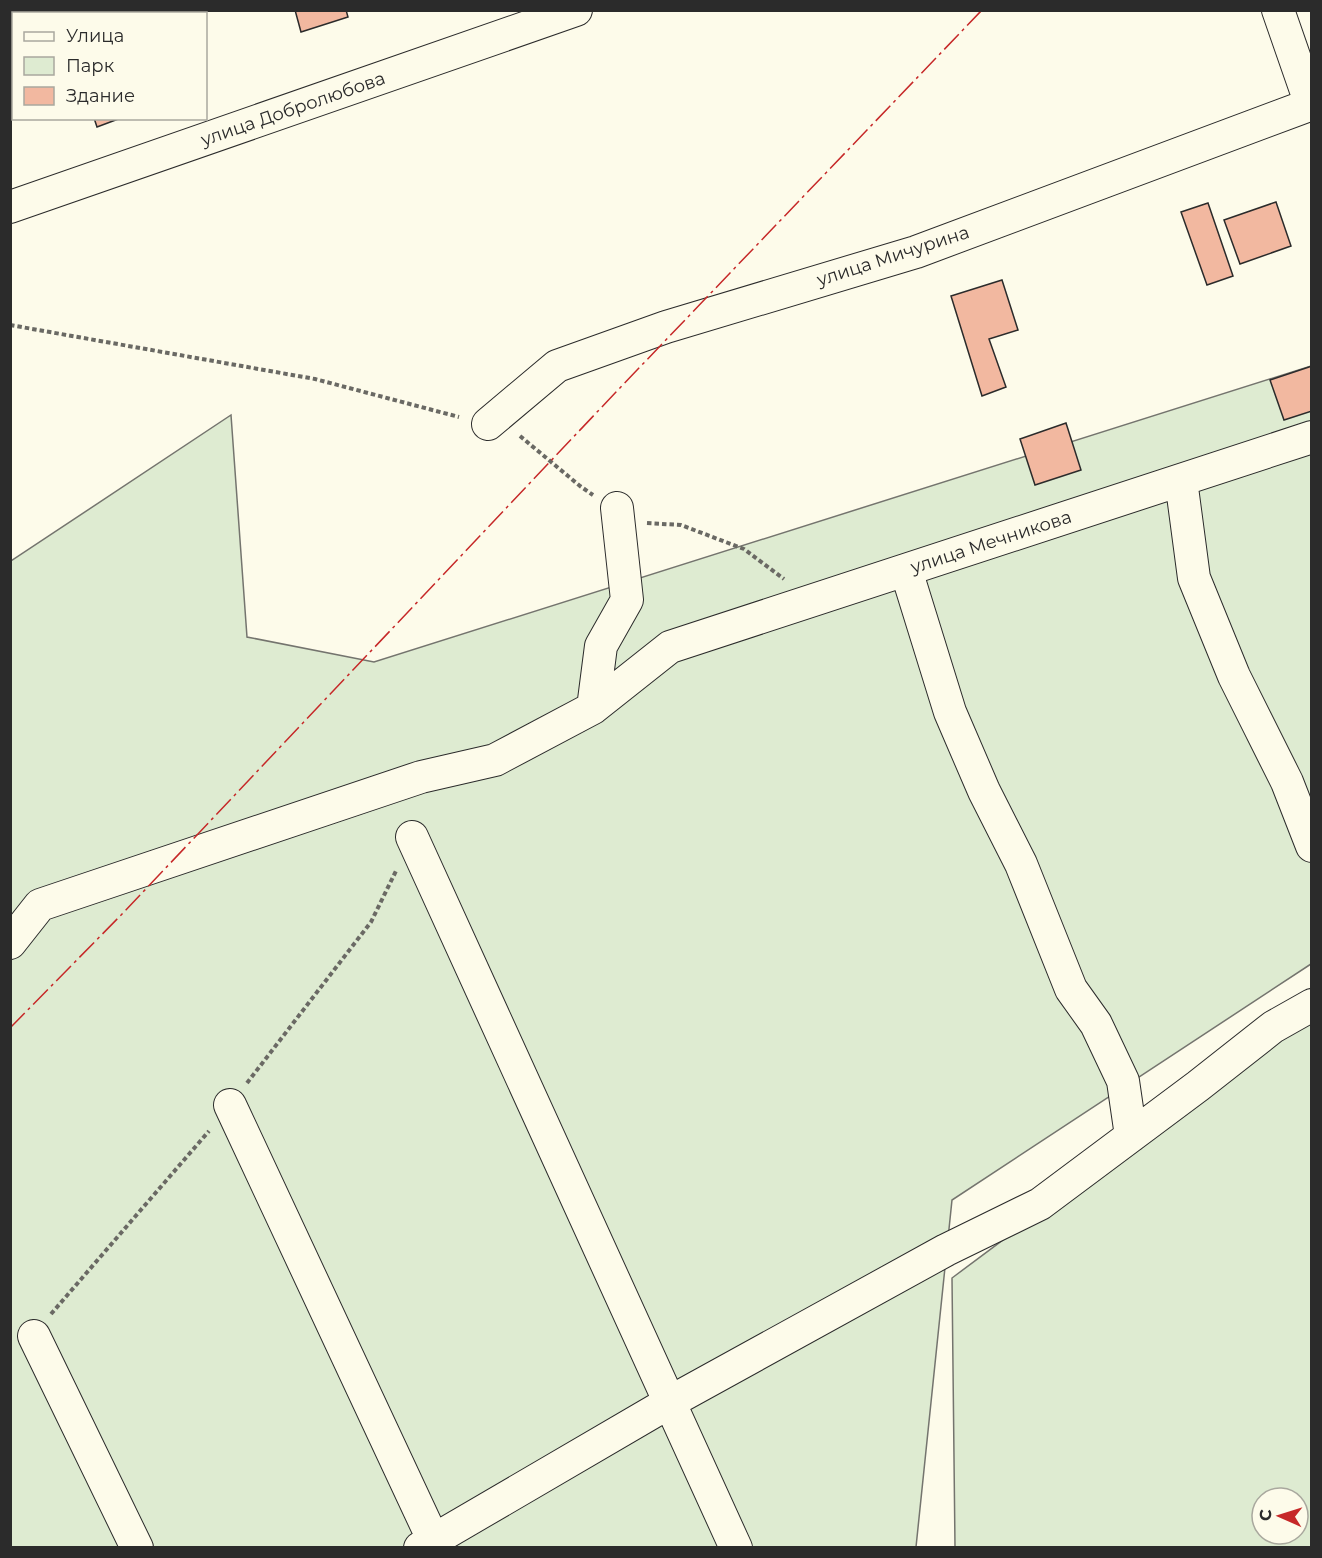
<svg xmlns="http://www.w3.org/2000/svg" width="1322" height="1558" font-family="Montserrat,sans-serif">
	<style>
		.green { fill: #deebd1; stroke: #74746e; stroke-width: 1.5; fill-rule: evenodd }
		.building { fill: #f2b8a0; stroke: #2b2b2b; stroke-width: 1.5 }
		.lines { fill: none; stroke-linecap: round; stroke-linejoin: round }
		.minor-casing { stroke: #2b2b2b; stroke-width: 34 }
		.path { stroke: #6a6964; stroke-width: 4; stroke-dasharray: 4.5 3; stroke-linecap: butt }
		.minor { stroke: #fdfbea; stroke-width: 32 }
		.power { stroke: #c62828; stroke-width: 1.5; stroke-dasharray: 21 4.5 3 4.5; stroke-linecap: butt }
		.labels { text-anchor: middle; stroke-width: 4.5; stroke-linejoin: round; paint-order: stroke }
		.street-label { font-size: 18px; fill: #2b2b2b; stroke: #fdfbea }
	</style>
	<rect width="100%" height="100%" fill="#fdfbea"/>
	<path class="green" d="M1311 366V964L952 1200 916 1547 11 1548V561L231 415 247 637 374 662Z
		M1311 1010V1547H955L952 1278ZM1262 1498H1298V1534H1262Z"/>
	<path class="building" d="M295 10H346L348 17 301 32Z
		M94 118H121L97 127Z
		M1276 202 1291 246 1240 264 1224 220Z
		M1208 203 1233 276 1207 285 1181 212Z
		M1002 280 1018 330 989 339 1006 387 982 396 951 296Z
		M1312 366V411L1284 420 1270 380Z
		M1066 423 1081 470 1035 485 1020 439Z"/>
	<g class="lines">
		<g class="minor-casing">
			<path id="minor" d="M1278 10 1311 105
				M10 207 576 10
				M488 424 557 366 666 327 916 252 1312 104
				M1181 480 1194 578 1234 676 1287 782 1312 846
				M906 570 950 712 984 791 1021 864 1071 989 1096 1024 1123 1081 1131 1136
				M593 708 601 646 627 600 617 508
				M412 837 736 1548
				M10 943 40 905 421 777 495 760 593 708 670 647 1312 437
				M230 1105 437 1548
				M34 1336 137 1548
				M420 1548 670 1402 946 1250 1040 1204 1198 1086 1273 1027 1312 1005"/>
		</g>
		<path class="path" d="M10 325 315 379 459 417
			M520 436 580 486 593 495
			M647 523 681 525 744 549 784 579
			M247 1083 371 922 396 871
			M51 1314 209 1131"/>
		<use href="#minor" class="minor"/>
		<path class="power" d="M10 1028 125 911 616 392 982 10"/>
	</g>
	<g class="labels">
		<g class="street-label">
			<text transform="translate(293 109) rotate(-19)" y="6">улица Добролюбова</text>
			<text transform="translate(893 256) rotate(-18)" y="6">улица Мичурина</text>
			<text transform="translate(991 542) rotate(-18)" y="6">улица Мечникова</text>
		</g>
	</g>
	<rect width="1322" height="1558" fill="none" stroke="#2b2b2b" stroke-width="24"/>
	<rect x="12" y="12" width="195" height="108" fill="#fdfbea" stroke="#a9a89e" stroke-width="1.5"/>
	<rect x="24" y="32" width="30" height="9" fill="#fdfbea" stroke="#a9a89e" stroke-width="1.5"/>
	<text x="66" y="42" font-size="18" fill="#2b2b2b">Улица</text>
	<rect x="24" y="57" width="30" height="18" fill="#deebd1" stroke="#a9a89e" stroke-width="1.5"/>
	<text x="66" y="72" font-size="18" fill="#2b2b2b">Парк</text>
	<rect x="24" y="87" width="30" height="18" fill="#f2b8a0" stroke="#a9a89e" stroke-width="1.5"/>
	<text x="66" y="102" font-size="18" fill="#2b2b2b">Здание</text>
	<g transform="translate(1280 1516) rotate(273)"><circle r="28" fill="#fdfbea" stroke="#a9a89e" stroke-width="1.5"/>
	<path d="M0-4.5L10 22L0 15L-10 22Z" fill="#c62828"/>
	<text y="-9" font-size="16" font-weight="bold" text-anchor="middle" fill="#2b2b2b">С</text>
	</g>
</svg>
